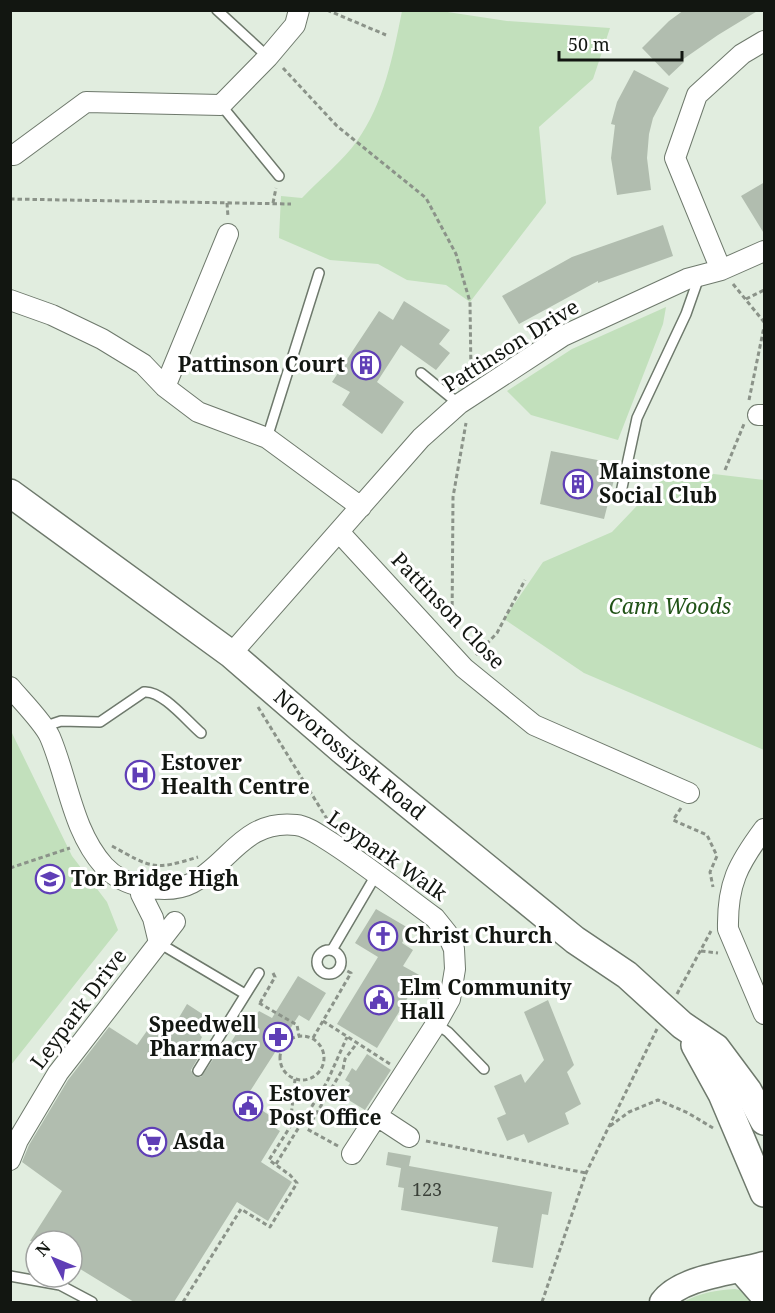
<svg xmlns="http://www.w3.org/2000/svg" width="775" height="1313" font-family="'Noto Serif',serif">
	<style>
		.green { fill: #c2e0bc }
		.building { fill: #b1bdaf }
		.lines { fill: none; stroke-linecap: round; stroke-linejoin: round }
		.service-casing { stroke: #6e796c; stroke-width: 12 }
		.minor-casing { stroke: #6e796c; stroke-width: 22 }
		.tertiary-casing { stroke: #6e796c; stroke-width: 27 }
		.secondary-casing { stroke: #6e796c; stroke-width: 30 }
		.path { stroke: #8b9389; stroke-width: 3; stroke-dasharray: 4.5 3; stroke-linecap: butt }
		.service { stroke: #fff; stroke-width: 9 }
		.minor { stroke: #fff; stroke-width: 20 }
		.tertiary { stroke: #fff; stroke-width: 24 }
		.secondary { stroke: #fff; stroke-width: 27 }
		.labels { text-anchor: middle; stroke-width: 6; stroke-linejoin: round; paint-order: stroke }
		.number-label { font-size: 18px; fill: #3a4038 }
		.street-label { font-size: 21px; fill: #121611; stroke: #fff }
		.poi-label { font-size: 21px; font-weight: bold; fill: #121611; stroke: #fff; text-anchor: start }
		.park-label { font-size: 21px; font-style: italic; fill: #215317; stroke: #fff }
	</style>
	<rect width="100%" height="100%" fill="#e1eddf"/>
	<path class="green" d="M402 11H441L507 21 610 28 593 79 539 127 546 203 470 302 446 285 407 280 378 264 330 260 279 238 281 196 302 198C319 180 343 161 357 141 384 103 393 56 402 11Z
		M666 307 663 324 618 440 531 415 507 391 572 349Z
		M672 469 764 480V750L584 673 504 619 543 562 612 532Z
		M10 729 72 856 107 902 118 930 11 1065Z
		M735 1289 758 1294 764 1302H683C700 1293 716 1290 735 1289Z"/>
	<path class="building" d="M684 10H759L718 35 682 60 684 62 669 76 642 48 669 21Z
		M634 70 669 88 653 118 649 134 647 158 651 190 617 195 611 158 615 125 611 124 617 102Z
		M765 182V235L741 196Z
		M663 225 673 256 598 283V281L519 324 502 296 572 257Z
		M404 301 450 330 439 344 450 353 436 370 401 345 377 382 404 402 382 434 342 405 350 392 332 382 379 311 393 320Z
		M551 451 618 464 604 519 540 504Z
		M376 909 410 929 402 943 413 950 403 966 421 976 377 1048 337 1024 378 957 355 943Z
		M298 976 326 993 309 1021 299 1015 245 1099 272 1117 267 1123 280 1131 261 1162 292 1182 268 1221 237 1202 174 1302H134L72 1264V1241H30L62 1191 22 1162 29 1145 68 1080 109 1027 137 1045 151 1025 168 1036 187 1004 210 1019 200 1035 202 1037 198 1045 204 1048 191 1070 194 1076 201 1077 216 1055 221 1058 245 1020 251 1024 259 1011 272 1018Z
		M548 1000 574 1065 567 1072 581 1104 565 1113 569 1124 528 1143 524 1134 507 1141 497 1118 506 1114 494 1086 521 1074 525 1083 544 1060 524 1012Z
		M367 1054 391 1070 365 1110 342 1096 350 1083 345 1080 352 1068 356 1071Z
		M388 1152 411 1156 409 1166 552 1192 548 1215 542 1214 533 1268 492 1262 498 1227 401 1210 404 1188 398 1187 401 1168 386 1165Z"/>
	<g class="lines">
		<g class="service-casing">
			<path id="service" d="M217 10 268 57
				M221 105 279 176
				M421 373 459 404
				M267 438 319 273
				M620 497 637 418 686 314 699 277
				M43 727 61 721 100 722 144 692C162 690 187 721 201 733
				M159 943 245 994
				M317 962a12 12 0 1 1 24 0a12 12 0 1 1-24 0Z
				M332 950 376 875
				M436 1024 448 1032 484 1069
				M198 1071 259 973
				M10 1276 60 1285 92 1302"/>
		</g>
		<g class="minor-casing">
			<path id="minor" d="M14 155 86 102 221 105 268 57 295 25 299 10
				M721 270 675 158 697 95 742 54 764 41
				M10 300 52 315 102 339 143 364 165 387 198 412 267 438 361 507
				M165 387 228 234
				M758 415H764
				M339 532 464 668 534 725 689 793
				M231 654 421 438 459 404 563 336 687 279 721 270 764 251
				M10 687C21 700 44 723 50 737 68 779 72 830 104 866 114 877 129 884 144 887 160 890 177 891 192 883 229 864 244 819 296 825 306 826 316 833 324 838 363 862 398 891 435 918L447 933 454 949 455 969 450 999 436 1024 352 1154
				M764 829C738 864 727 884 728 929L764 1014
				M140 886 141 894 153 918 159 943
				M377 1116 409 1137
				M10 1160 18 1140 58 1073 175 922"/>
		</g>
		<g class="tertiary-casing">
			<path id="tertiary" d="M662 1302C681 1276 735 1273 764 1264"/>
		</g>
		<g class="secondary-casing">
			<g id="secondary">
				<path id="s1" d="M10 493 231 654 342 750 575 940 627 975 682 1025 716 1048 748 1091 764 1121"/>
				<path d="M695 1045 722 1094 764 1193"/>
				<path d="M743 1271 764 1295"/>
			</g>
		</g>
		<path class="path" d="M327 10 386 35
			M283 68 337 126 426 198 456 254 470 302 471 375
			M10 199 291 204
			M227 203 228 217
			M273 203 276 188
			M733 284 764 322
			M746 299 764 290
			M749 400 764 327
			M725 470 744 424
			M452 628 453 497 466 423
			M476 655 497 633 525 580
			M258 707 327 819
			M681 808 673 820 707 835 717 856 710 872 713 887
			M112 846C152 868 153 871 198 857
			M10 868 70 848
			M701 951 718 953
			M677 994 711 931
			M259 1003 297 1025 299 1036
			M260 1003 275 977 272 971
			M323 1021 390 1064
			M280 1058a22 22 0 1 1 44 0a22 22 0 1 1-44 0Z
			M313 1038 351 973 340 967
			M610 1126 629 1112 658 1100 688 1113 713 1128
			M426 1141 586 1173
			M338 1146 307 1129 343 1069 345 1059 357 1043
			M276 1164 327 1082 347 1037
			M183 1302 241 1209 270 1227 297 1183 290 1175 269 1160 290 1127 295 1079
			M542 1302 586 1173 657 1029"/>
		<use href="#service" class="service"/>
		<use href="#minor" class="minor"/>
		<use href="#tertiary" class="tertiary"/>
		<use href="#secondary" class="secondary"/>
	</g>
	<defs>
		<g id="building-ring" transform="scale(1.5)"><circle r="9.5" fill="#fff" stroke="#5f3eb6" stroke-width="1.5"/><path d="M-4-6H4V6H1V3H-1V6H-4ZM-2.5-4.3h1.7v1.8h-1.7ZM.8-4.3h1.7v1.8H.8ZM-2.5-1h1.7V.8h-1.7ZM.8-1h1.7V.8H.8Z" fill="#5f3eb6"/></g>
		<g id="hospital-ring" transform="scale(1.5)"><circle r="9.5" fill="#fff" stroke="#5f3eb6" stroke-width="1.5"/><path d="M-5-5h3v3.5h4V-5h3V5h-3V1.5h-4V5h-3Z" fill="#5f3eb6"/></g>
		<g id="school-ring" transform="scale(1.5)"><circle r="9.5" fill="#fff" stroke="#5f3eb6" stroke-width="1.5"/><path d="M0-5L7-2L0 1L-7-2ZM-4 1L0 2.5L4 1V4Q0 6-4 4Z" fill="#5f3eb6"/></g>
		<g id="church-ring" transform="scale(1.5)"><circle r="9.5" fill="#fff" stroke="#5f3eb6" stroke-width="1.5"/><path d="M-1.2-6h2.4v3.5h3.3v2.4h-3.3V6h-2.4V-.1h-3.3v-2.4h3.3Z" fill="#5f3eb6"/></g>
		<g id="civic-ring" transform="scale(1.5)"><circle r="9.5" fill="#fff" stroke="#5f3eb6" stroke-width="1.5"/><path d="M-.6-6.5H3V-4.5H.6V-3L4-1V1h2V6H-6V1h2V-1L-.6-3ZM-1.2 2.5V6h2.4V2.5Z" fill="#5f3eb6"/></g>
		<g id="pharmacy-ring" transform="scale(1.5)"><circle r="9.5" fill="#fff" stroke="#5f3eb6" stroke-width="1.5"/><path d="M-2-6h4v4h4v4h-4v4h-4v-4h-4v-4h4Z" fill="#5f3eb6"/></g>
		<g id="supermarket-ring" transform="scale(1.5)"><circle r="9.5" fill="#fff" stroke="#5f3eb6" stroke-width="1.5"/><path d="M-6-5.5h2.5l.6 2H6L4.5 2H-2.5L-4.4-4H-6ZM-1.5 3.2a1.3 1.3 0 1 0 .1 0ZM3 3.2a1.3 1.3 0 1 0 .1 0Z" fill="#5f3eb6"/></g>
	</defs>
	<g fill-rule="evenodd">
		<use href="#building-ring" x="366" y="365"/>
		<use href="#building-ring" x="578" y="484"/>
		<use href="#hospital-ring" x="140" y="775"/>
		<use href="#school-ring" x="50" y="879"/>
		<use href="#church-ring" x="383" y="936"/>
		<use href="#civic-ring" x="379" y="1000"/>
		<use href="#pharmacy-ring" x="278" y="1037"/>
		<use href="#civic-ring" x="248" y="1106"/>
		<use href="#supermarket-ring" x="152" y="1142"/>
	</g>
	<g class="labels">
		<g class="number-label">
			<text x="427" y="1196">123</text>
		</g>
		<g class="street-label">
			<text transform="translate(511 346) rotate(-32)" y="7">Pattinson Drive</text>
			<text transform="translate(448 611) rotate(46)" y="7">Pattinson Close</text>
			<text dy="7" stroke="none"><textPath href="#s1" startOffset="429">Novorossiysk Road</textPath></text>
			<text transform="translate(387 856) rotate(35)" y="7">Leypark Walk</text>
			<text transform="translate(79 1009) rotate(-53)" y="7">Leypark Drive</text>
		</g>
		<g class="poi-label">
			<text x="345" y="372" text-anchor="end">Pattinson Court</text>
			<text x="599" y="479">Mainstone<tspan x="599" dy="24">Social Club</tspan></text>
			<text x="161" y="770">Estover<tspan x="161" dy="24">Health Centre</tspan></text>
			<text x="71" y="886">Tor Bridge High</text>
			<text x="404" y="943">Christ Church</text>
			<text x="400" y="995">Elm Community<tspan x="400" dy="24">Hall</tspan></text>
			<text x="257" y="1032" text-anchor="end">Speedwell<tspan x="257" dy="24">Pharmacy</tspan></text>
			<text x="269" y="1101">Estover<tspan x="269" dy="24">Post Office</tspan></text>
			<text x="173" y="1149">Asda</text>
		</g>
		<g class="park-label">
			<text x="670" y="614">Cann Woods</text>
		</g>
	</g>
	<rect width="775" height="1313" fill="none" stroke="#121611" stroke-width="24"/>
	<g transform="translate(54 1259) rotate(313)"><circle r="28" fill="#ffffff" stroke="#a0a2a0" stroke-width="1.5"/>
	<path d="M0-4.5L10 22L0 15L-10 22Z" fill="#5f3eb6"/>
	<text y="-9" font-size="16" font-weight="bold" text-anchor="middle" fill="#121611">N</text>
	</g>
	<path d="M559 51v9h123v-9" fill="none" stroke="#121611" stroke-width="3"/>
	<text x="568" y="51" font-size="18" fill="#121611" stroke="#ffffff" stroke-width="4.5" paint-order="stroke">50 m</text>
</svg>
